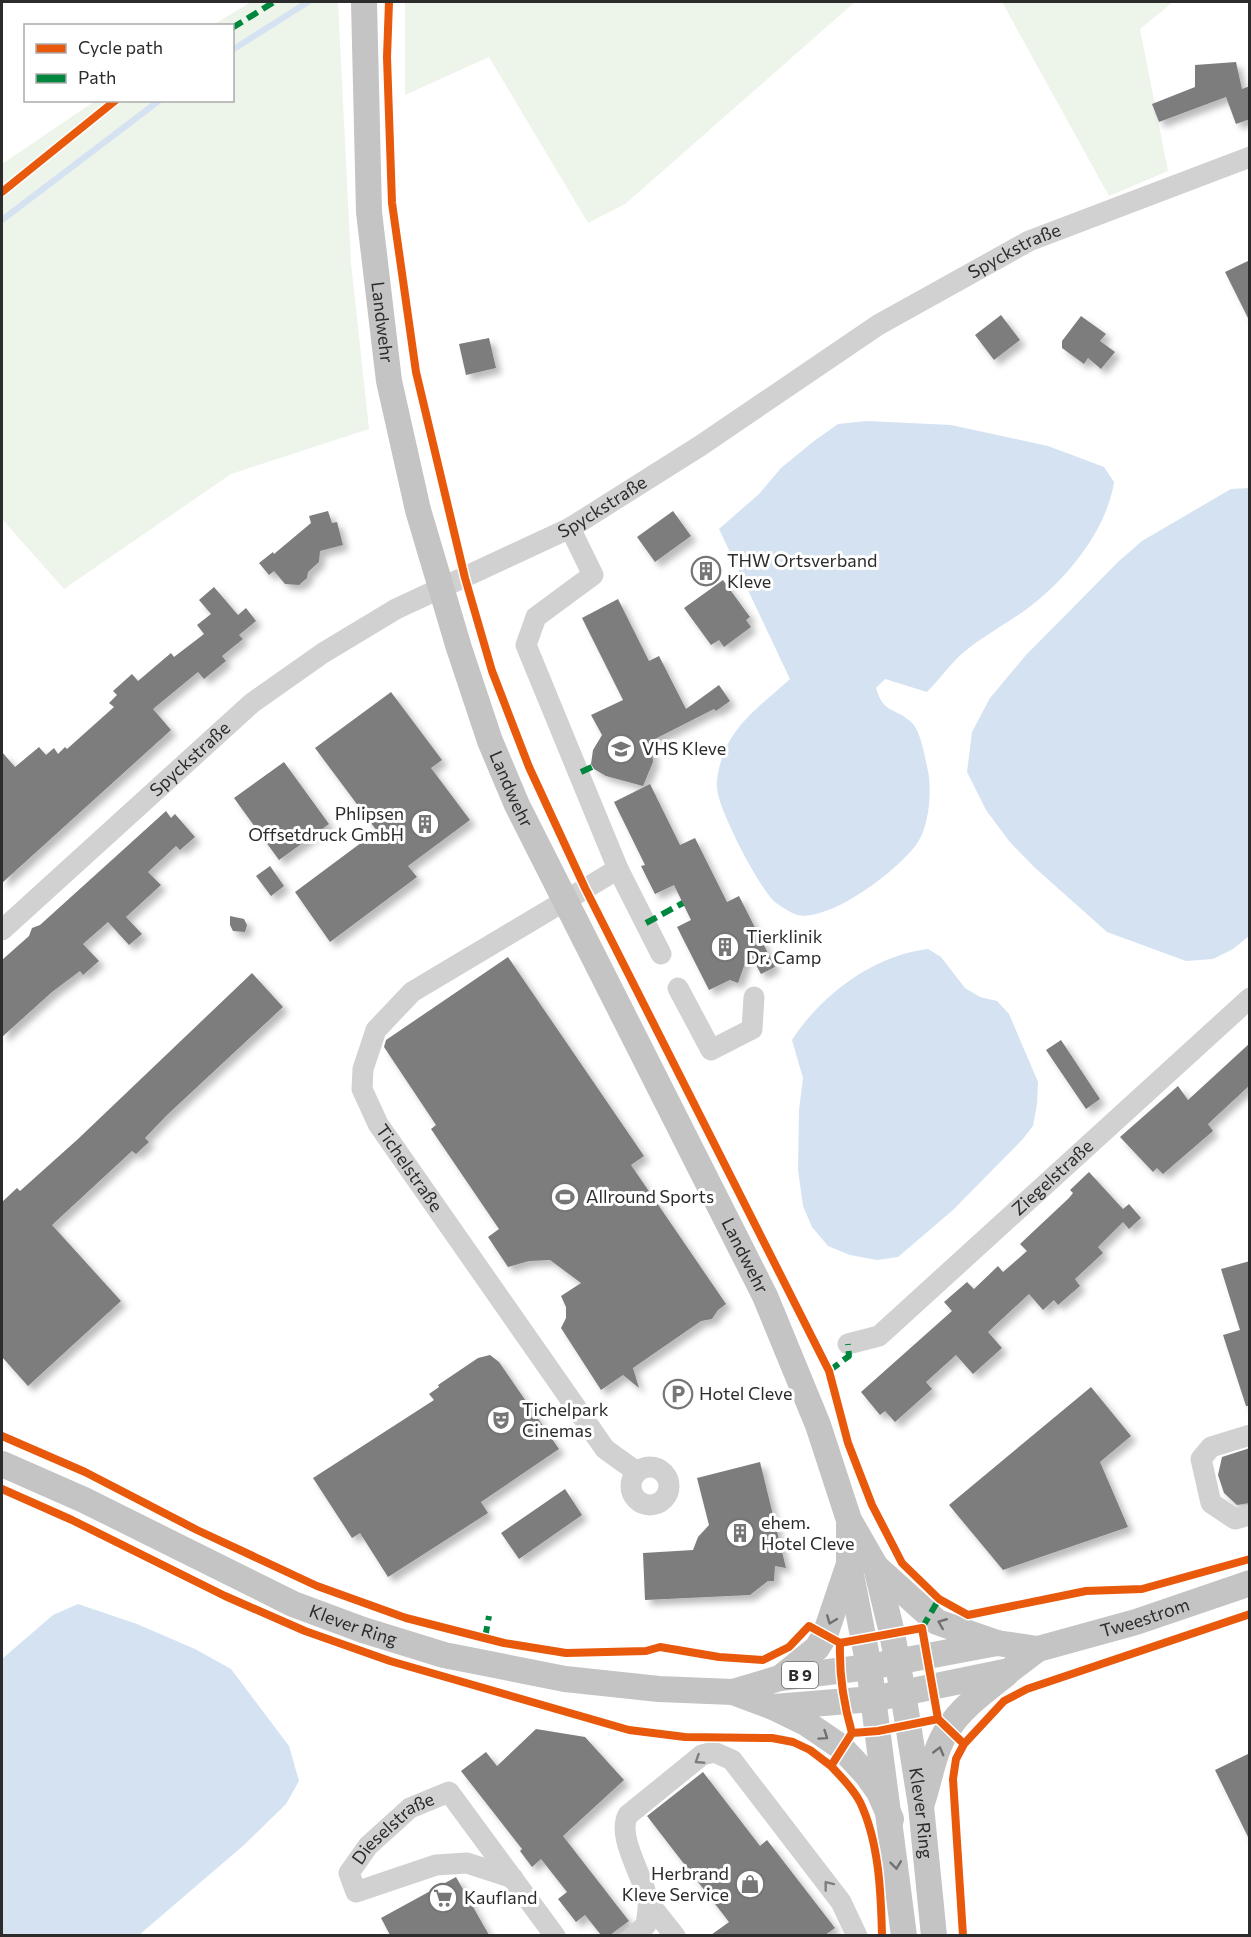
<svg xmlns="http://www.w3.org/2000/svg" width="1251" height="1937" font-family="Commissioner,sans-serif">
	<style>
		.green { fill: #edf4ea }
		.water { fill: #d4e2f2 }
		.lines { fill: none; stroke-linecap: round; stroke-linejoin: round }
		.stream { stroke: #d4e2f2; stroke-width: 6 }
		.building { fill: #7d7d7d; filter: url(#shadow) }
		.minor { stroke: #d1d1d1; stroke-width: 21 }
		.major { stroke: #c4c4c4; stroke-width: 26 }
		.quiet { stroke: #00873e; stroke-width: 6; stroke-dasharray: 12 6; stroke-linecap: butt }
		.cycleway-casing { stroke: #fff; stroke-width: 11 }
		.cycleway { stroke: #e8590c; stroke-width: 8 }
		.oneway { stroke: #707070 }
		.oneway2 { stroke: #7e7e7e }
		.labels { text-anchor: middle; stroke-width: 6; stroke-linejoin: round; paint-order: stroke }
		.shield { fill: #fff; stroke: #6b6b6b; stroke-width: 1.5 }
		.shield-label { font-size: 16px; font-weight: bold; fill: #2c2c2c }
		.street-label { font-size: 18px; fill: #2c2c2c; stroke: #fff }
		.poi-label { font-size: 18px; fill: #2c2c2c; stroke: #fff; text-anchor: start }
	</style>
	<defs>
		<filter id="shadow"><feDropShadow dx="5.5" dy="5.5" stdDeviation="3" flood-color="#0004"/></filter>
	</defs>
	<rect width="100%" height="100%" fill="#fff"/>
	<path class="green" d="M251 2H338L351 263 369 429 231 474 64 589 2 519V164L95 101 232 100V26L213 25Z
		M405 2H855L625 204 588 223 489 57 405 95Z
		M1002 2H1173L1140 29 1168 171 1109 196Z"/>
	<path class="water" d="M867 421 951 425 1048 446 1104 467 1114 482C1107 529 1069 576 1032 605 1010 622 986 634 964 652 951 663 940 679 927 692L885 679 876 688C884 714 892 706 910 721 921 729 925 758 928 771 932 791 929 825 918 842 900 869 831 922 797 915 791 913 778 905 774 901 758 886 718 809 717 788 716 780 719 768 721 761 732 724 763 704 790 679L719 529 759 494 781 468 814 441 838 424Z
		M1249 488V936L1233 949 1213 959 1186 961 1107 932 1033 866 1009 841 986 810 967 772 972 732 990 698 1026 655 1118 562 1142 541 1231 489Z
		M928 949 941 957 965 988 980 997 997 1001 1009 1014 1038 1082 1037 1104 1033 1126 1022 1140 953 1210 898 1257 877 1260 850 1255 828 1246 812 1227 803 1206 798 1170 799 1110 803 1078 792 1040C821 995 874 955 928 949Z
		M78 1604 137 1624 195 1649 231 1669 289 1746 299 1781 286 1804 244 1845 139 1935H2V1659L53 1615Z"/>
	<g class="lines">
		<path class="stream" d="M232 50 308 2
			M2 220 160 100"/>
	</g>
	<path class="building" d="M1236 62 1242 89 1250 86V119L1236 124 1226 97 1159 122 1152 104 1195 87V65Z
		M1250 260V322L1225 272Z
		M1001 315 1020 340 994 360 975 335Z
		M1081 316 1106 334 1100 341 1115 352 1101 369 1088 358 1084 364 1062 348V341Z
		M489 338 496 368 466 375 459 344Z
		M328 511 332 523 337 522 343 545 320 551 319 562 308 572 307 578 299 585 285 584 274 571 269 575 259 563 273 552 274 554 311 523 309 516Z
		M673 511 691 536 655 562 637 537Z
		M723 580 750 617 746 620 751 627 724 647 719 640 711 645 684 608Z
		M214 587 238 615 246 608 256 621 239 635 243 639 222 656 226 661 204 679 198 672 153 709 171 730 2 883V752L15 767 39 747 46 755 54 748 58 754 65 747 67 749 114 707 109 703 117 695 113 691 132 674 138 681 171 653 174 657 204 634 197 625 211 614 199 600Z
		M618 599 649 661 659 656 686 709 719 685 730 701 716 711 714 709 651 741 653 762 643 786 606 776 594 769 591 764 593 750 602 735 591 715 623 700 582 618Z
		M391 692 442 760 431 768 470 820 408 866 417 877 330 942 295 892 377 831 315 748Z
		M284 762 329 824 279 860 234 798Z
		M650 784 680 845 695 838 727 902 739 896 775 967 761 974 749 952 738 983 730 980 709 990 677 927 691 920 674 885 655 894 641 866 645 865 614 802Z
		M166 811 171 818 175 814 195 837 180 850 176 846 148 872 161 885 126 917 142 934 129 945 108 922 83 944 99 961 83 975 80 971 52 992 2 1037V960L29 936 32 928 40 925Z
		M270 866 284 886 271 896 256 876Z
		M230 916 244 919 247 925 245 932 233 931 230 925Z
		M508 957 644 1156 631 1165 726 1304 718 1310 712 1319 701 1321 633 1368 639 1388 623 1375 601 1390 561 1328 566 1318V1307L561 1296 581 1283 550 1260 529 1261 508 1267 488 1237 499 1229 431 1129 436 1125 384 1047 386 1040Z
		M252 973 283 1007 167 1115 145 1138 149 1142 136 1154 132 1151 52 1225 121 1301 28 1386 2 1357V1202L17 1188 20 1191 78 1139Z
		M1061 1040 1100 1099 1086 1109 1046 1050Z
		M1250 1043V1085L1208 1124 1213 1131 1163 1174 1157 1168 1153 1172 1120 1137 1178 1086 1188 1100Z
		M1089 1172 1123 1209 1129 1204 1141 1218 1129 1229 1123 1222 1098 1247 1103 1253 1075 1279 1080 1286 1058 1305 1054 1300 1043 1310 1029 1294 988 1332 1002 1348 973 1374 956 1355 926 1382 932 1389 895 1422 885 1411 880 1415 861 1392 952 1311 944 1302 967 1282 974 1289 998 1266 1003 1272 1027 1251 1020 1244 1069 1198 1073 1193 1070 1190Z
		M1250 1261V1406H1246L1223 1335 1240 1330 1221 1269Z
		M490 1355 499 1362 559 1449 481 1502 488 1513 388 1577 360 1533 352 1538 313 1478 434 1400 429 1394 439 1387 438 1385 478 1358Z
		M1091 1387 1131 1436 1100 1462 1128 1527 1003 1570 949 1505Z
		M1250 1448V1503L1237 1505 1224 1493 1218 1475 1222 1457Z
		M760 1462 786 1568 775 1566 774 1581H768L750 1595 645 1600 643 1553 693 1550 698 1537 709 1525 697 1478Z
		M565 1489 582 1515 519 1559 501 1533Z
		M536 1729 585 1737 624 1780 563 1836 629 1921 610 1935H601L585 1915 576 1922 558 1899 567 1892 541 1859 532 1867 520 1851 522 1849 461 1771 486 1752 497 1766Z
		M1250 1753V1841L1215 1770Z
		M703 1772 760 1846 767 1840 835 1928 825 1935H711L729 1922 647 1816Z
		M456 1877 489 1935H390L381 1918Z"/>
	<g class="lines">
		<g class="minor">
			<path d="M570 528 593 575 536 617 526 645 618 869 661 954"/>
			<path id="s1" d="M618 869 412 992 376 1030 363 1069 362 1089 378 1124 605 1449 637 1472"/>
			<path id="s2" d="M2 930 252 703 323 653 396 609 570 528 700 446 878 325 1029 241 1250 157"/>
			<path d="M678 988 711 1050 752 1029 754 997"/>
			<path id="s3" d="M848 1344 879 1336 1250 998"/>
			<path d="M1250 1435 1211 1447 1201 1459 1211 1503 1235 1519 1250 1515"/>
			<circle cx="650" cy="1486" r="19"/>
			<path id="s4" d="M513 1878 467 1863 436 1865 356 1892 349 1873 368 1846 410 1808 449 1792 555 1936"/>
			<path d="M648 1902 675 1936"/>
			<path d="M634 1936 646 1925C647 1917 649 1908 648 1901 644 1877 616 1837 628 1815L702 1755 714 1752 732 1760 841 1902 857 1936"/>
		</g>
		<g class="major">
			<path id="s5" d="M364 2 369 212 389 381 418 510 459 648 490 741 517 805 765 1296 818 1425 849 1520 876 1567 892 1633 903 1693 921 1806 934 1936"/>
			<path id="s6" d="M2 1464 84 1500 293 1604 363 1630 444 1655 565 1679 659 1689 733 1692 773 1707 806 1723 841 1747 867 1775 879 1792 891 1819"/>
			<path d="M849 1524V1564L869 1667 904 1936"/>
			<path d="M876 1567 937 1622 997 1643"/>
			<path d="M780 1678 817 1648 825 1635 848 1567"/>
			<path d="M733 1692 780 1678 869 1667 997 1643 1038 1649"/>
			<path id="s7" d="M774 1707 873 1699 1009 1671 1038 1649 1136 1622 1250 1583"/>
			<path d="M922 1803C930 1779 934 1749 948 1729 962 1707 986 1690 1006 1674"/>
		</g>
		<path class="quiet" d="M232 28 274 2
			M581 772 592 767
			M646 923 683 903
			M829 1371 849 1356 848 1344
			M922 1628 939 1599
			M485 1638 489 1616"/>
		<g class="cycleway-casing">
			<path id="cycleway" d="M389 2 387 57 392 203 416 372 465 578 492 671 529 767 585 888 829 1371 848 1443 872 1505 902 1563 939 1599 968 1615 1086 1591 1142 1589 1250 1559
				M2 192 116 100
				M2 1436 85 1472 197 1530 317 1586 406 1618 504 1643 566 1653 646 1651 660 1647 719 1657 763 1660 789 1647 809 1626 840 1643
				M2 1489 72 1520 225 1596 305 1631 390 1661 629 1730 685 1737 772 1738 793 1742 810 1750 831 1766
				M922 1628 938 1719 878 1731 852 1733C843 1702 839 1675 840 1643Z
				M938 1719 964 1744 956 1759 953 1779 963 1936
				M852 1733 831 1766C841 1777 853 1788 860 1802 879 1842 881 1892 882 1936
				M964 1744 1004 1701 1027 1689 1250 1614"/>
		</g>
		<use href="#cycleway" class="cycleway"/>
	</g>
	<defs><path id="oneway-chevron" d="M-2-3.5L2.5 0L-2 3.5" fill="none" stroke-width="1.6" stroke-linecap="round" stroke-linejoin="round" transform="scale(1.5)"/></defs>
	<g class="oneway">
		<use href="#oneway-chevron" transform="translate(831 1620) rotate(111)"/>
		<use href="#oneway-chevron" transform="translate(942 1623) rotate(-158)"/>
		<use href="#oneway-chevron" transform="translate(824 1736) rotate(34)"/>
		<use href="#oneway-chevron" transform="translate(939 1751) rotate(-75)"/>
		<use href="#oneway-chevron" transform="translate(896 1865) rotate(83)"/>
	</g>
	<g class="oneway2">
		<use href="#oneway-chevron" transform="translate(699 1760) rotate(147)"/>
		<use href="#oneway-chevron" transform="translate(828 1885) rotate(-128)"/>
	</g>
	<defs>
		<g id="building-ring" transform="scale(1.5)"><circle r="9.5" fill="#fff" stroke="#767676" stroke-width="1.5"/><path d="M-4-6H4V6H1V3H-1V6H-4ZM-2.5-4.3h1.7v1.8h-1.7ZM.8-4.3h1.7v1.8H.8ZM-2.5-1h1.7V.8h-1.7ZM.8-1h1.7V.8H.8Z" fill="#767676"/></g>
		<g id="university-ring" transform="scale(1.5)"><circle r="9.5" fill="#fff" stroke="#767676" stroke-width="1.5"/><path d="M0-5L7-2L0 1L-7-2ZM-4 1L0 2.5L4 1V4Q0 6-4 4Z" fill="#767676"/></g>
		<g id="stadium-ring" transform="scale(1.5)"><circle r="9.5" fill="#fff" stroke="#767676" stroke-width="1.5"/><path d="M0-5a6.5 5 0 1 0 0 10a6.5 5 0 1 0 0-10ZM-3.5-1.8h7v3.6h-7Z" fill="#767676"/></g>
		<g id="parking-ring" transform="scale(1.5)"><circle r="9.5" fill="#fff" stroke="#767676" stroke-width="1.5"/><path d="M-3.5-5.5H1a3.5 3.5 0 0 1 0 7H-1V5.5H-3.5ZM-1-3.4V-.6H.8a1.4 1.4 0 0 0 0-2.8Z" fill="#767676"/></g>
		<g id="theatre-ring" transform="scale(1.5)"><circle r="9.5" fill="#fff" stroke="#767676" stroke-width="1.5"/><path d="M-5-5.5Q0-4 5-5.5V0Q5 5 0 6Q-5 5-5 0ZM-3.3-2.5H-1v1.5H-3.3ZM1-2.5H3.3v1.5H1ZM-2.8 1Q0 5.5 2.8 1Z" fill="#767676"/></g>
		<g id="shop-ring" transform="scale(1.5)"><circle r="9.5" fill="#fff" stroke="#767676" stroke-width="1.5"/><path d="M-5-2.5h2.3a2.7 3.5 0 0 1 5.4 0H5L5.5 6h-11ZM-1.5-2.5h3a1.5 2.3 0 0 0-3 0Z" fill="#767676"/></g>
		<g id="supermarket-ring" transform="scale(1.5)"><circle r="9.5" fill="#fff" stroke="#767676" stroke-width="1.5"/><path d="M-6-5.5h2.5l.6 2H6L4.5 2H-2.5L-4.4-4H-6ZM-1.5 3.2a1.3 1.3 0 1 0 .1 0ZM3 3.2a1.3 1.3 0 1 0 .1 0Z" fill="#767676"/></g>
	</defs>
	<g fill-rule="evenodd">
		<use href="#building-ring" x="706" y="571"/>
		<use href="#university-ring" x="621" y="749"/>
		<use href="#building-ring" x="425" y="824"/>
		<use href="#building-ring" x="725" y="947"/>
		<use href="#stadium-ring" x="565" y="1197"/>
		<use href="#parking-ring" x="678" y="1394"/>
		<use href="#theatre-ring" x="501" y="1420"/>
		<use href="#building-ring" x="740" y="1533"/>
		<use href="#shop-ring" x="750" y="1884"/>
		<use href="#supermarket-ring" x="443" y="1898"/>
	</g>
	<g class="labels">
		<rect class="shield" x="782" y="1662" width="36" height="26" rx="4.5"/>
		<g class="shield-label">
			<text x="800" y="1681">B 9</text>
		</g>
		<g class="street-label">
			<text dy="6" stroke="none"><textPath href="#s2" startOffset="1226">Spyckstraße</textPath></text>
			<text dy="6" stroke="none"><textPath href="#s5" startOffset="321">Landwehr</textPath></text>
			<text dy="6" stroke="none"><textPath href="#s2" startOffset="740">Spyckstraße</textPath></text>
			<text dy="6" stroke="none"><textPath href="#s2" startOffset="254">Spyckstraße</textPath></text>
			<text dy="6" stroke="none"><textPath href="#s5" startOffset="807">Landwehr</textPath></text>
			<text dy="6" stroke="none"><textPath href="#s1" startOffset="446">Tichelstraße</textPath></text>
			<text dy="6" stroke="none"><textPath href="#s3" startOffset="267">Ziegelstraße</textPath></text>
			<text dy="6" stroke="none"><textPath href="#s5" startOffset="1329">Landwehr</textPath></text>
			<text dy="6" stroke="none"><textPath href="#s7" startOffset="386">Tweestrom</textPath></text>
			<text dy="6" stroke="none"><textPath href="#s6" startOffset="387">Klever Ring</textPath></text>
			<text dy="6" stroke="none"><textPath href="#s5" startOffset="1918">Klever Ring</textPath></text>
			<text dy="6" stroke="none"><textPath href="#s4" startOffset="248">Dieselstraße</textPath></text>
		</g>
		<g class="poi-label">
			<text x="727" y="567">THW Ortsverband<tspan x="727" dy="21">Kleve</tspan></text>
			<text x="642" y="755">VHS Kleve</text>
			<text x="404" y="820" text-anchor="end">Phlipsen<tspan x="404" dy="21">Offsetdruck GmbH</tspan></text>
			<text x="746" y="943">Tierklinik<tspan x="746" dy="21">Dr. Camp</tspan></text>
			<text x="586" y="1203">Allround Sports</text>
			<text x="699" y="1400">Hotel Cleve</text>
			<text x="522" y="1416">Tichelpark<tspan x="522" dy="21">Cinemas</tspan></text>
			<text x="761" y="1529">ehem.<tspan x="761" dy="21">Hotel Cleve</tspan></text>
			<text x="729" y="1880" text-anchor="end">Herbrand<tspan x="729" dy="21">Kleve Service</tspan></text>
			<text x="464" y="1904">Kaufland</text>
		</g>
	</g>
	<rect width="1251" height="1937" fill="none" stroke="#2c2c2c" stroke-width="6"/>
	<rect x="24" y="24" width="210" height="78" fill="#ffffff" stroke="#ababab" stroke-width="1.5"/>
	<rect x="36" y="44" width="30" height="9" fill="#e8590c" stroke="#ababab" stroke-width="1.5"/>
	<text x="78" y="54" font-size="18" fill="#2c2c2c">Cycle path</text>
	<rect x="36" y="74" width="30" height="9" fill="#00873e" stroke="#ababab" stroke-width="1.5"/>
	<text x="78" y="84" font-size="18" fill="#2c2c2c">Path</text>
</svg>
